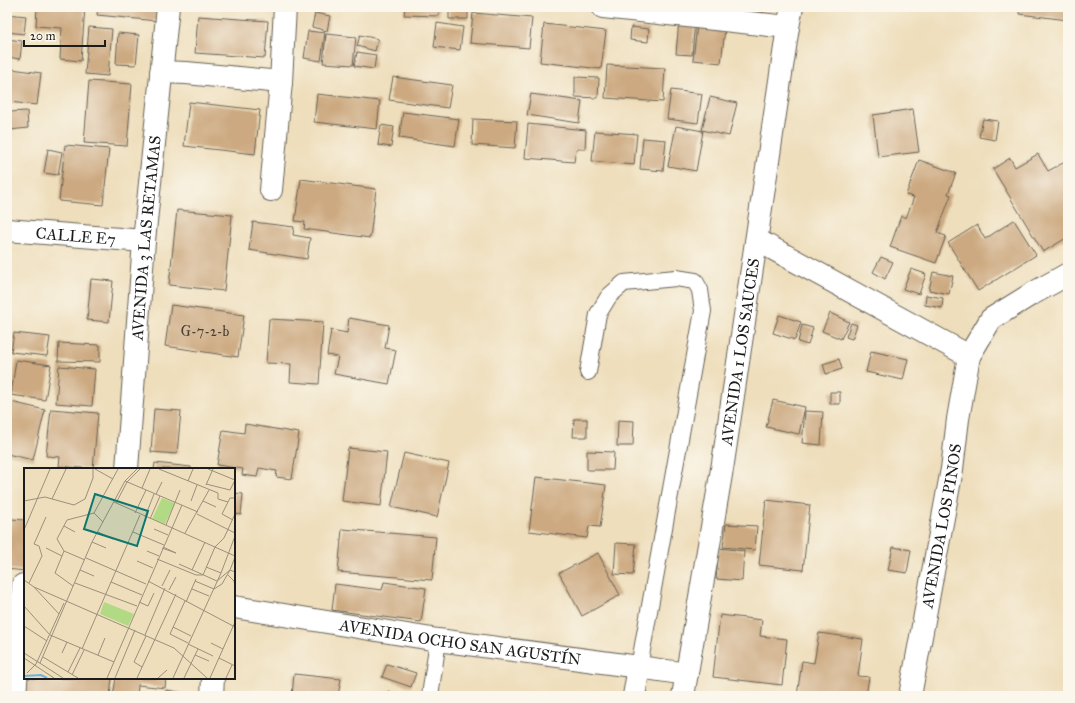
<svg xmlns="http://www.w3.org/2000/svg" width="1075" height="703" font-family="'IM FELL Great Primer',serif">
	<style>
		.building { fill: #cca980 }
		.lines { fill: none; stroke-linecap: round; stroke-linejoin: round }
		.service-casing { stroke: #666054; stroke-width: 18 }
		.minor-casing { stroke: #666054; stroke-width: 24 }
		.tertiary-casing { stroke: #666054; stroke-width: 24 }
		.service { stroke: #fff; stroke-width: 16 }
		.minor { stroke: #fff; stroke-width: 22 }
		.tertiary { stroke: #fff; stroke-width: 22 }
		.labels { text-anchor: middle; stroke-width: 3.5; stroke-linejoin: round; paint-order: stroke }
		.number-label { font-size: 14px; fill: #483f35 }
		.street-label { font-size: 16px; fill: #1c1c1c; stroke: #fbf7ec }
		.inset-river { fill: none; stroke: #6ab3e2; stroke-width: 2 }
		.inset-road { fill: none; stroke: #9a907c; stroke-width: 1 }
		.view { fill: #0f766e; fill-opacity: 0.15; stroke: #0f766e; stroke-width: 2 }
		.inset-edge { fill: none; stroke: #1c1c1c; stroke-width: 2 }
	</style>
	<rect width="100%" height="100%" fill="#fbf7ec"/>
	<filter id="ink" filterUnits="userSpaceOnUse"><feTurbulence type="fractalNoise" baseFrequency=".025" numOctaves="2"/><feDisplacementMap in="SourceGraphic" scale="8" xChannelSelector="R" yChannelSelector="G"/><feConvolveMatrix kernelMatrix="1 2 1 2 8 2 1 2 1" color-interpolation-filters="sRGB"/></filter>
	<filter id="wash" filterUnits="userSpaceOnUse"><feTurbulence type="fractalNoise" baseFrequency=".012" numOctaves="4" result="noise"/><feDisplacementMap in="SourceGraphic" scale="16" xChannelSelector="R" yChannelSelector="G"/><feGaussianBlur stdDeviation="0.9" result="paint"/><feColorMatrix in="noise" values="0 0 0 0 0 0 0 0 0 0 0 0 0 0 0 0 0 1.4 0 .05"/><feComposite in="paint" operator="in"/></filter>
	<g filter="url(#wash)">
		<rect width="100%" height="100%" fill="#eedebc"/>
		<g id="blocks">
			<path class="building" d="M37 7H85L81 61 60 59 62 28 36 26Z
				M98 7 158 8 157 21 97 15Z
				M405 7H439V16L404 15Z
				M449 7H468V19H449Z
				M711 7H734L733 13 711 10Z
				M739 7H764L761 19 737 14Z
				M1020 7H1068V20L1019 14Z
				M315 13 330 16 327 31 312 27Z
				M473 13 532 18 529 48 470 43Z
				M7 14 26 16 24 34 7 32Z
				M198 16 268 21 265 58 195 53Z
				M679 19 695 20 692 55 676 54Z
				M437 23 463 27 460 50 434 47Z
				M544 24 606 31 601 69 540 62Z
				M697 25 725 29 721 63 693 60Z
				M89 27 112 29 108 76 85 74Z
				M631 27 649 29 648 42 630 40Z
				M308 31 325 33 321 61 304 58Z
				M118 33 139 35 136 65 116 64Z
				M326 34 356 37 353 65 323 63Z
				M360 35 378 39 375 51 357 46Z
				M7 39 22 41 20 59 7 57Z
				M357 52 376 55 374 69 354 66Z
				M607 65 665 68 663 102 605 98Z
				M12 69 41 73 37 105 8 102Z
				M393 77 452 85 448 108 389 100Z
				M575 77 599 78 598 98 575 97Z
				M89 81 132 84 127 146 84 143Z
				M671 90 702 94 698 123 667 119Z
				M317 94 380 101 377 129 314 122Z
				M531 94 582 101 579 123 527 115Z
				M710 97 737 103 729 136 702 130Z
				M189 102 260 110 255 154 184 146Z
				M913 109 919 152 878 157 873 115Z
				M27 111 28 128 10 130 9 112Z
				M403 112 459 119 455 146 399 138Z
				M473 119 517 121 515 148 472 145Z
				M983 119 998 121 995 140 979 137Z
				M528 124 586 130 585 149H576L574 162 525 158Z
				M381 125 394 127 391 147 378 145Z
				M676 126 703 131 696 171 668 166Z
				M595 131 637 134 634 165 592 161Z
				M643 138 666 140 663 171 640 169Z
				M65 145 109 149 103 205 59 201Z
				M48 149 62 152 58 175 44 173Z
				M1038 154 1048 171 1063 163 1068 171V237L1043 252 993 169 1010 158 1015 167Z
				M919 160 956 173 948 194 951 195 937 233 946 236 936 263 890 247 901 216 906 218 914 197 906 195Z
				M301 179 376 189 370 238 304 229 305 222 295 221Z
				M177 210 232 215 224 291 169 285Z
				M1014 220 1036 255 978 291 948 243 977 225 985 239Z
				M253 222 294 227 293 235 310 238 307 259 249 250Z
				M881 257 893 262 885 279 873 272Z
				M911 269 926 274 919 294 903 289Z
				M933 272 953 276 949 294 929 290Z
				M91 279 113 281 109 322 87 320Z
				M926 295 943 298 942 308 925 305Z
				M171 305 244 315 238 357 165 346Z
				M830 313 849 322 841 339 822 331Z
				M779 315 801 322 795 340 773 333Z
				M349 318 389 325 385 348 396 350 389 384 334 374 338 357 327 355 331 330 347 333Z
				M269 319 323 322 319 384 290 382 291 364 266 363Z
				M851 323 857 325 852 339 846 337Z
				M802 325 813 328 808 345 798 342Z
				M14 333 50 337 47 356 11 352Z
				M59 343 100 345V362L58 361Z
				M871 351 908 359 903 380 866 372Z
				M839 359 842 369 826 374 823 364Z
				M16 360 51 365 45 400 11 395Z
				M59 366 95 369 92 406 56 403Z
				M830 392H840V404H830Z
				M773 400 805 407 799 434 766 427Z
				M7 401 45 410 33 460 7 454Z
				M51 409 98 413 93 469 59 466 60 457 46 456Z
				M154 409 181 411 177 454 151 452Z
				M805 411 823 412 821 445 802 443Z
				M574 419H587V437H573Z
				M618 420 634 421 633 446H617Z
				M245 424 299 433 292 479 276 477 277 471 259 468 257 477 242 475 243 469 217 465 223 430 244 433Z
				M348 448 387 452 381 506 342 501Z
				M587 451 614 452 613 470H587Z
				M404 453 449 463 437 517 391 507Z
				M155 463 191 467V469H154Z
				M536 477 606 485 600 527 589 526 587 538 529 531Z
				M234 493 243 494 241 515 234 514Z
				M766 500 810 505 803 570 759 565Z
				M11 519 25 520V571L7 569V555Z
				M726 524 757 526 755 550 723 547Z
				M342 529 436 537 432 580 338 572Z
				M616 543 636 544 633 575 614 574Z
				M893 547 911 550 907 573 888 570Z
				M719 548 744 551 742 581 716 579Z
				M598 553 620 595 582 616 559 573Z
				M384 582 426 588 421 622 332 610 335 584 382 590Z
				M720 615 762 620 760 636 787 639 782 685 713 677Z
				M819 633 863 639 858 676 869 677 866 696H797L802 661 814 663Z
				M387 664 416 673 411 687 382 677Z
				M294 674 341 679 338 696H292Z
				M24 678H112L110 696H22Z
				M116 678H166L165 688 138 685 137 696H113Z
				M166 690 196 695V696H165Z
				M388 691 402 696H387Z"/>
		</g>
	</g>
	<g filter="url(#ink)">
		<use href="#blocks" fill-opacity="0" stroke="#666054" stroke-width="1"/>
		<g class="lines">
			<g class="service-casing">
				<path id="service" d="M588 372 598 314 609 296 624 283 676 278 695 281 700 290 703 311 639 667
					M430 696 438 640"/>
			</g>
			<g class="minor-casing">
				<g id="minor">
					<path d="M603 7 788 27"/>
					<path d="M161 72 186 73 281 82"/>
					<path d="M271 190 281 82 285 7"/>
					<path id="s1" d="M7 230 144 241"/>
					<path d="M757 240 969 356"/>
					<path id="s2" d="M127 469 144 241 168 7"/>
					<path id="s3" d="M234 607 438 640 639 667 687 674"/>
					<path d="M15 696 23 585"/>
					<path d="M212 696 213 678"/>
					<path d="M634 696 639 667"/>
					<path id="s4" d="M910 696 952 469 958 419 969 356 991 319 1030 295 1068 274"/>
				</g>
			</g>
			<g class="tertiary-casing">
				<g id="tertiary">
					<path id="s5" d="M683 696 723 463 788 27 792 7"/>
				</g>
			</g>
			<use href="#service" class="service"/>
			<use href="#minor" class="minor"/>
			<use href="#tertiary" class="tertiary"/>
		</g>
	</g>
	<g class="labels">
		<g class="number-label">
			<text x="205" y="336">G-7-2-b</text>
		</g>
		<g class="street-label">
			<text dy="6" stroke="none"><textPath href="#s1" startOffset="69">CALLE E7</textPath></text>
			<text dy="6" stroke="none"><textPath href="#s2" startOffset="232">AVENIDA 3 LAS RETAMAS</textPath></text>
			<text dy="6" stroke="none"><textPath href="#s5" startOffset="349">AVENIDA 1 LOS SAUCES</textPath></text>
			<text dy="6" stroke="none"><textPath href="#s4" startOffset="173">AVENIDA LOS PINOS</textPath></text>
			<text dy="6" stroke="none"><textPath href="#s3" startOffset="229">AVENIDA OCHO SAN AGUSTÍN</textPath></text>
		</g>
	</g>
	<g transform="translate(24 468)">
		<rect width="211" height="211" fill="#eedebc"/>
		<path d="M138 30 151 35 141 56 128 51ZM80 134 110 146 104 158 76 146Z" fill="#b2da84"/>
		<path class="inset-river" d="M0 208 17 207 23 210"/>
		<path class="inset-road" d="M71 1 89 11M135 1 194 25V31L204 34M184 1 211 12M101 13 174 44M164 13 169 1M182 16 206 22 211 12M182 17 189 1M118 20 126 1M132 26 138 14M28 31 42 1M0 33 21 29 50 37 61 31 69 10V1M167 33 173 17M179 33 192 39M90 34 211 88M92 35 103 14 116 1M70 45 94 1M70 45 79 54M111 45 122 22M173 46 211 65M121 49 130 26M126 51 136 28M209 52 198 46 206 30H211M142 57 156 22M40 58 51 64M130 61 144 67M0 62 26 1M74 64 89 71M109 64 140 77M161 65 185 22M68 74 82 80M22 80 38 88M138 80 152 85 139 79M40 83 31 105 49 118M123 83 135 88M62 90 122 116M133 91 172 107H179L191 79 200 70 211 46M61 92 40 83 33 71 43 52 70 45M113 93 129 100M155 96 193 113 206 102 211 89M182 99 197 105M56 102 70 108M168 102 181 74M204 107 210 113 211 118M0 112 10 119 150 180 183 210M124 113 211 159M171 113 190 121 198 116 206 102 211 104M87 114 118 127M5 115 18 88 15 78 10 76 22 49M51 115 113 138M138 118 146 102M10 119 35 146M168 121 185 128M145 122 152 109M161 133 146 166 164 175M115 134 124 138 130 125M162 134 172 111M0 138 26 167 90 194M0 158 23 173M149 159 167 168M121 167 141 120M187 175 199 181M164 176 189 188M58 181 116 47M0 185 39 210M38 185 43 174M74 187 81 170M171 187 185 193M19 189 54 210M0 190 30 210M195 190 211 198M16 195 68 74 101 13 113 1M118 199 110 194 122 168M44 204 56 180M3 205 12 196 40 135M48 207 60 182M83 210 158 37M91 210 111 162M113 210 152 126M134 210 143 202M149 210 197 105 211 68M160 210 174 181M186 210 211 154M202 210 208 197"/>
		<path class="view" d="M71 26 124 43 113 78 60 61Z"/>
		<rect width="211" height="211" class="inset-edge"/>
	</g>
	<rect width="1075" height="703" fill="none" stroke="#fbf7ec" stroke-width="24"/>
	<path d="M24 40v6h81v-6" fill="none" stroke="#1c1c1c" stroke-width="2"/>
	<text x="30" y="40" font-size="12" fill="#1c1c1c" stroke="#fbf7ec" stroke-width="3" paint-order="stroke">20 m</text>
</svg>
